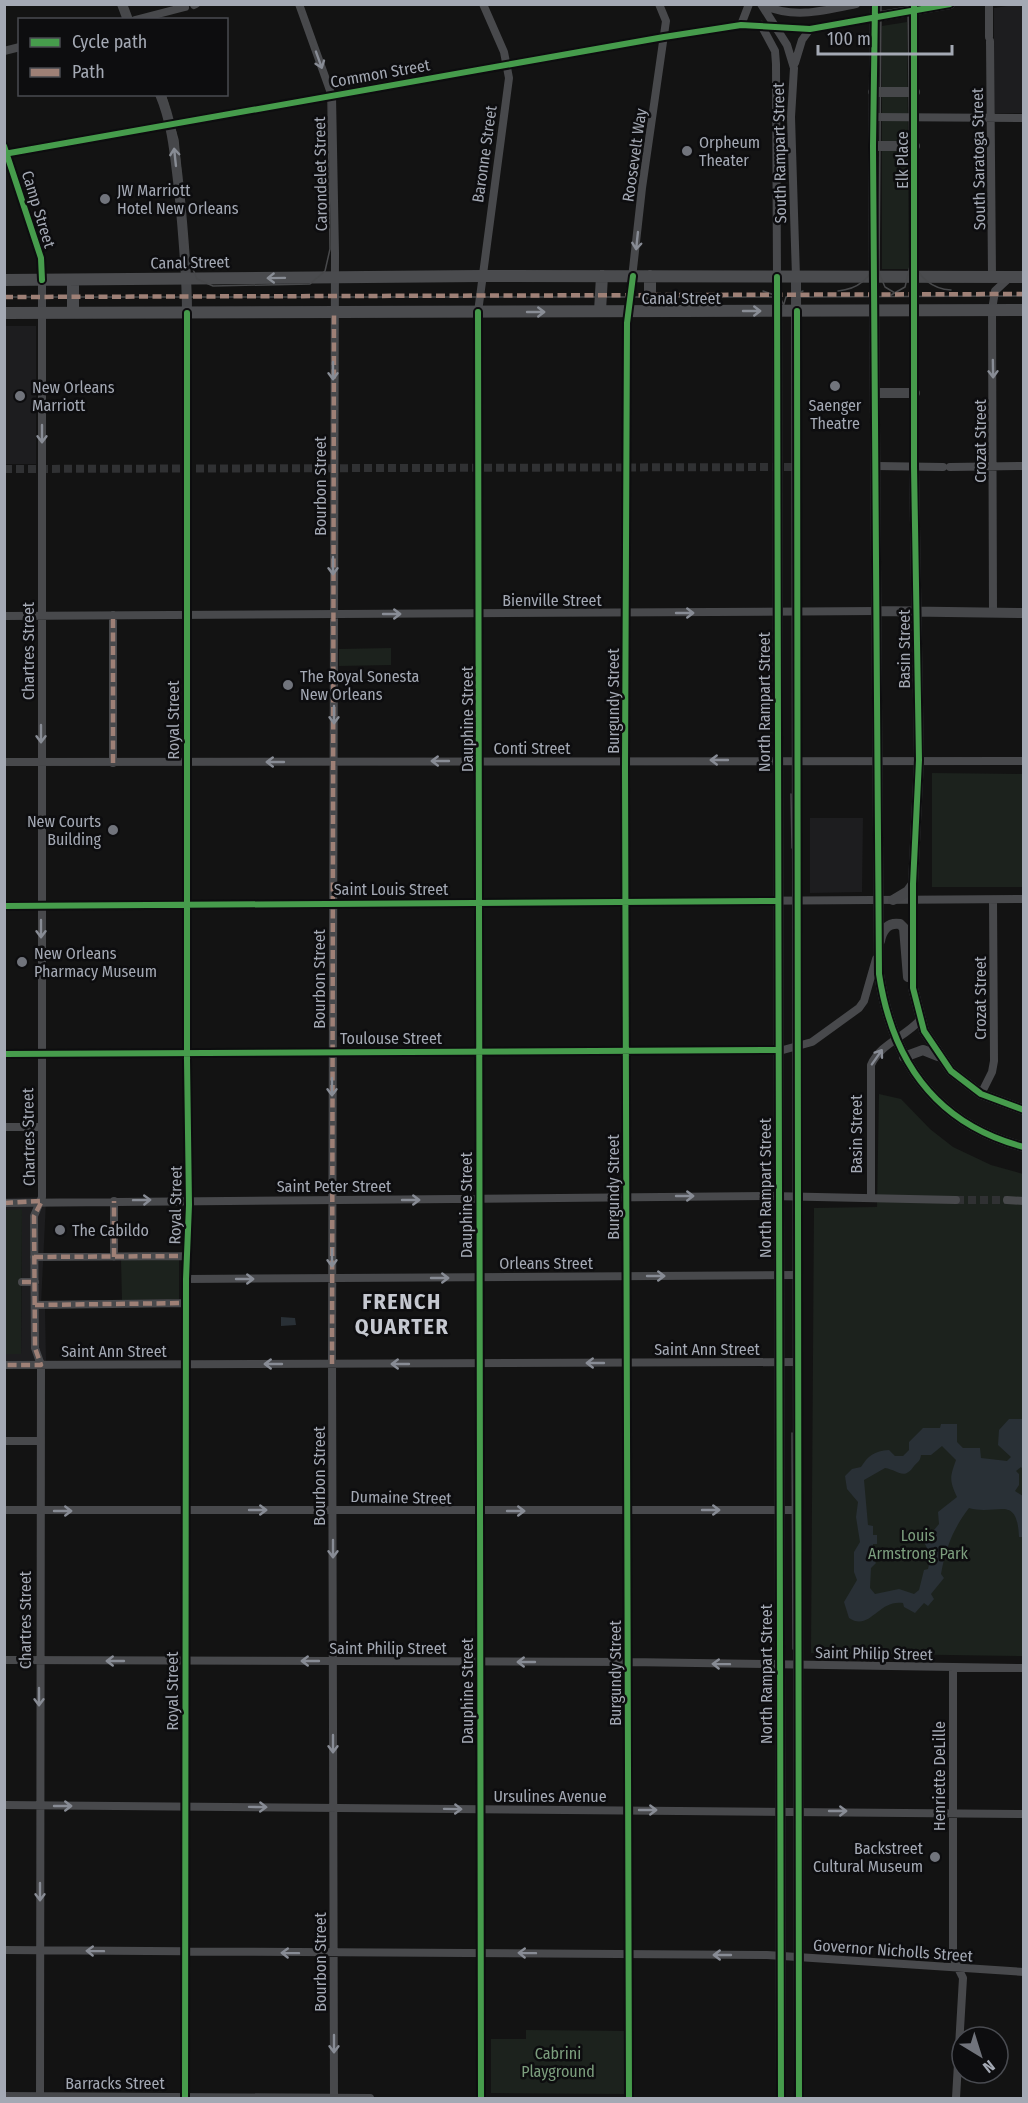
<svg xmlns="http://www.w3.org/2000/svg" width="1028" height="2103" font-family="'Fira Sans Condensed',sans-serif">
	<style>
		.built { fill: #1d1d1f }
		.green { fill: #1c221d }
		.water { fill: #293036; fill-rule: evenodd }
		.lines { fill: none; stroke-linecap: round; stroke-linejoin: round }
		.street-tunnel { stroke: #303133; stroke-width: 8; stroke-dasharray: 8 4; stroke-linecap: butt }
		.street { stroke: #48494c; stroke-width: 8 }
		.secondary { stroke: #46474a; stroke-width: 10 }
		.primary { stroke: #4a4b4e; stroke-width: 12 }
		.tram { stroke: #48494b; stroke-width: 1.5 }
		.quiet { stroke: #9e8076; stroke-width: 4.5; stroke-dasharray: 9 4.5; stroke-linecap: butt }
		.cycleway-casing { stroke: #0d0d0f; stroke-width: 10 }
		.cycleway { stroke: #469c4c; stroke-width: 6 }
		.oneway { stroke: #888c95 }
		.oneway2 { stroke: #888c94 }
		.oneway3 { stroke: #898d95 }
		.poi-dot { fill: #71747c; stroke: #0d0d0f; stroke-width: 2 }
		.labels { text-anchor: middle; stroke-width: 5; stroke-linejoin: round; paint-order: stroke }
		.street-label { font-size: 16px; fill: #a4a9b4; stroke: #0d0d0f }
		.poi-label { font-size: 16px; fill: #a4a9b4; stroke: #0d0d0f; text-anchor: start }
		.park-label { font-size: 16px; fill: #7c9e7e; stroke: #0d0d0f }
		.district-label { font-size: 22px; font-weight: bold; letter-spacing: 1.5px; fill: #c5c8d0; stroke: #0d0d0f }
	</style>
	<rect width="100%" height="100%" fill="#131313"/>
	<path class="built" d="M1014 5H1023V113H994V8Z
		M5 326H36V464H5Z
		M810 818H863L862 892 810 893Z
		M42 1197 46 1201 41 1305 45 1308 46 1365 5 1368V1354H21L22 1282V1210H5L4 1198Z"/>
	<path class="green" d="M907 22 909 269H882V26Z
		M391 648V665L339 666V649Z
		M932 773 1023 774V887H932Z
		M879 1094 901 1099 930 1129 953 1147 991 1165 1023 1174V1656L811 1653 814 1208 877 1207Z
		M22 1209 21 1354H5L4 1210Z
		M121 1260H179V1299L122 1300Z
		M526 2030 626 2031 625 2094 491 2093V2039H526Z"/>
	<path class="water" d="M281 1317 295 1318 296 1325 281 1326Z
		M1009 1419H1023V1470L1021 1467 1016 1471 1019 1474V1485L1015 1491 1023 1496V1537H1019C1017 1493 998 1516 969 1508 953 1529 946 1547 941 1574L944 1578 931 1594 934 1599 928 1606 924 1603 915 1613 904 1607 903 1603C878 1599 870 1632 849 1618L844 1602 857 1580 854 1572V1552L860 1542 856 1517 858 1502 847 1489 845 1476 852 1469 861 1467C868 1456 874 1451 889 1450L895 1456H903L909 1450V1442L923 1428H940L941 1424H957V1442L963 1448H980L981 1458 1007 1461 1011 1457 998 1445 999 1430ZM942 1446 956 1460C950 1477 949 1480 957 1497L938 1512 939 1524 924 1542 931 1556 928 1569 924 1570 919 1590 914 1594 899 1589 875 1594 870 1588 871 1568 876 1563 869 1554 873 1550V1544H877V1535H873V1526L868 1525 864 1480 885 1468C898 1470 904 1481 914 1466 918 1461 920 1462 921 1455H931Z"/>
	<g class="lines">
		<path class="street-tunnel" d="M4 469 795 467
			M956 1200H1007"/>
		<path class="street" d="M299 4 332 96 335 253 332 1357 334 2098
			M761 4 787 45 794 68 791 117 796 277
			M989 4V37
			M194 5 196 4
			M762 5C794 19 823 11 856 4
			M135 20 185 7
			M741 25 749 4
			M761 25 775 51 776 64 777 277
			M990 41 992 276
			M4 51 20 47
			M795 63 802 40 810 29
			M873 117 1024 118
			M4 146 41 258 42 280V1197L34 1216 35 1348 41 1365 40 2098
			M4 154 664 37 741 25 810 29 875 17
			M877 466 943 467
			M950 467 1024 466
			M993 613 992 310 995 291 1010 277
			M4 616 877 611
			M4 762 1024 761
			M113 763V615
			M4 906 1024 899
			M4 1054 783 1050 812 1042 859 1008 864 1001 876 959
			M981 1094 992 1072 994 1061 993 900
			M4 1127H41
			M871 1198V1065C880 1044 905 1037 920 1020
			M1007 1200 1024 1201
			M4 1203 771 1196 956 1200
			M34 1257 187 1256
			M114 1257V1201
			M186 1279 797 1275
			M22 1282H35
			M35 1305 186 1303
			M4 1365 797 1362
			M4 1441H39
			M4 1510H798
			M4 1660 628 1662 1024 1668
			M953 1668V1958L963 1978 956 2098
			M4 1805 1024 1814
			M4 1950 767 1955 1024 1972
			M4 2096 370 2098
			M185 2098 186 1279 189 1205 187 1060V313
			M481 2098 478 312 509 78 504 52 483 4
			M629 2098 625 769 627 323 642 188 666 21 659 4"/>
		<path class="secondary" d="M122 4 128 20
			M875 4 873 146 879 974C892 1060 935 1124 1024 1147
			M914 4V467L919 760 913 884V988L924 1031 951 1071 981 1094 1024 1110
			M875 17 950 4
			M873 92H915
			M160 94C173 125 175 156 179 189 183 230 187 271 187 313
			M873 146H915
			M777 277 781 2098
			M796 277 799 2098
			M876 393H915
			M877 611 1024 613
			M893 900 908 891 913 884
			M880 941C882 930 888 922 900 924L904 928 908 977
			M904 1057 923 1050 938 1056"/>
		<path class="primary" d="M4 280 481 276 1024 277
			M73 280V313
			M600 311 602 276
			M650 311V276
			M4 313 1024 310"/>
		<path class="tram" d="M125 4 132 20
			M881 4 879 273 885 287 900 296
			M165 94 178 140 188 257 197 279 213 286 310 284 325 271 330 249 328 96 324 77 299 4
			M912 259C918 277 932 289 951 290
			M763 291 780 297 785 308
			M838 291C858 289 871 278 877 260
			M891 295 905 287 911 262 908 4
			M4 297H772
			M793 297 1024 296
			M791 794 792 848
			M792 1433 793 1649
			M785 2098 780 317 786 297 803 291"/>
		<path class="quiet" d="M4 297 1024 294
			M113 763V615
			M4 1203 42 1201 34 1216 35 1348 41 1365H4
			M34 1257 187 1256
			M114 1257V1201
			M22 1282H35
			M35 1305 186 1303
			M332 1364 334 312"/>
		<g class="cycleway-casing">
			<path id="cycleway" d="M875 4 873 146 879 974C892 1060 935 1124 1024 1147
				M914 4V467L919 760 913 884V988L924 1031 951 1071 981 1094 1024 1110
				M4 146 41 258 42 280
				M4 154 664 37 741 25 810 29 950 4
				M777 277 781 2098
				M797 311 799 2098
				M478 312 481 2098
				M4 906 778 901
				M4 1054 778 1050
				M185 2098 186 1279 189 1205 187 1060V313
				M629 2098 625 769 627 323 633 276"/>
		</g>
		<use href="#cycleway" class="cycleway"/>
	</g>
	<defs><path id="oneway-shaft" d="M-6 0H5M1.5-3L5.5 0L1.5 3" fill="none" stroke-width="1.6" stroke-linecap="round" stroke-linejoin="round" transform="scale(1.5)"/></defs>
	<g class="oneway">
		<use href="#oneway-shaft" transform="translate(319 60) rotate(70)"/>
		<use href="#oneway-shaft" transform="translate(637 241) rotate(96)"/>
		<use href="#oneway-shaft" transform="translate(993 369) rotate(89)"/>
		<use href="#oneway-shaft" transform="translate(333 371) rotate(90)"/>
		<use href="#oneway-shaft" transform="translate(42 434) rotate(90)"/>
		<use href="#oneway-shaft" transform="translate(333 566) rotate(90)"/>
		<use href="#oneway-shaft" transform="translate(685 613)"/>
		<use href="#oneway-shaft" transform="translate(392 614)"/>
		<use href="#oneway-shaft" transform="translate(334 715) rotate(90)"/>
		<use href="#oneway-shaft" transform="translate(41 734) rotate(90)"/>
		<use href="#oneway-shaft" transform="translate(719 760) rotate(180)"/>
		<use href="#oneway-shaft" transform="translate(440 761) rotate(180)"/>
		<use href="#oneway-shaft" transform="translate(275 762) rotate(180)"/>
		<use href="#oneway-shaft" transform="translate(41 929) rotate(90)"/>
		<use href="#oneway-shaft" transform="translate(877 1057) rotate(-55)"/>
		<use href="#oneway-shaft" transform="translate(332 1087) rotate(90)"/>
		<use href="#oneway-shaft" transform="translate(685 1196)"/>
		<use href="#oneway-shaft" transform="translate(142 1200) rotate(-1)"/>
		<use href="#oneway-shaft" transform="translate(411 1200)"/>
		<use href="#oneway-shaft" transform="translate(332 1258) rotate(90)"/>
		<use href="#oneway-shaft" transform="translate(656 1276)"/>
		<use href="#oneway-shaft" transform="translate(440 1278)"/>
		<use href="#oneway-shaft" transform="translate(245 1279)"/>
		<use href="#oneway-shaft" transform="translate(595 1363) rotate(180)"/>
		<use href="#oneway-shaft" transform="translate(273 1364) rotate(180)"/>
		<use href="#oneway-shaft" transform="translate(400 1364) rotate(180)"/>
		<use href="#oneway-shaft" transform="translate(258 1510)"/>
		<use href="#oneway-shaft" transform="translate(711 1510)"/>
		<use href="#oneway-shaft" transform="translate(63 1511)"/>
		<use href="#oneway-shaft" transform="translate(516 1511)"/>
		<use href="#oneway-shaft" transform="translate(333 1549) rotate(90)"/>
		<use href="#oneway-shaft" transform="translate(115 1661) rotate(180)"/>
		<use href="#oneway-shaft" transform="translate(310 1661) rotate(-180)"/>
		<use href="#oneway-shaft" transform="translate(526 1662) rotate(-180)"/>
		<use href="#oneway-shaft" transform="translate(721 1664) rotate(-179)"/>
		<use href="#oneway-shaft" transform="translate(39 1697) rotate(90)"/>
		<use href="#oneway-shaft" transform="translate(333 1744) rotate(90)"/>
		<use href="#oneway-shaft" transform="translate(63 1806)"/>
		<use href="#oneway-shaft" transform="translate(258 1807) rotate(1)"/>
		<use href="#oneway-shaft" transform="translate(453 1809) rotate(1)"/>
		<use href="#oneway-shaft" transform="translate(648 1810)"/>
		<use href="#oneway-shaft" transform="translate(838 1811)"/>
		<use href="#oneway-shaft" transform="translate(40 1892) rotate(90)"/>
		<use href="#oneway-shaft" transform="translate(95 1951) rotate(-179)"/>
		<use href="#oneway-shaft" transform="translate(290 1953) rotate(-179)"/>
		<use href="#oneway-shaft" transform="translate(527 1953) rotate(-179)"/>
		<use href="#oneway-shaft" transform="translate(722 1955) rotate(-180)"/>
		<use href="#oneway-shaft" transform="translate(334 2044) rotate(90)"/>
	</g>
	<use class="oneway2" href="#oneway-shaft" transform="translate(175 157) rotate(-96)"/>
	<g class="oneway3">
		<use href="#oneway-shaft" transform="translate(276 278) rotate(179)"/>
		<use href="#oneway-shaft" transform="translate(752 311)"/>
		<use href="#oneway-shaft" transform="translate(536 312)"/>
	</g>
	<g class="poi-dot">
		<circle cx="687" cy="151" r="6"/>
		<circle cx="105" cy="199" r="6"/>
		<circle cx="835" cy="386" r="6"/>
		<circle cx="20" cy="396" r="6"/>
		<circle cx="288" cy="685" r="6"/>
		<circle cx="113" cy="830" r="6"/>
		<circle cx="22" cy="962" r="6"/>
		<circle cx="60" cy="1230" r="6"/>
		<circle cx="935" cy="1857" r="6"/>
	</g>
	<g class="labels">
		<g class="street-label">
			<text transform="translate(380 73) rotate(-10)" y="6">Common Street</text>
			<text transform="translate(779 153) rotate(-91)" y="6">South Rampart Street</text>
			<text transform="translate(484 154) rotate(-82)" y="6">Baronne Street</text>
			<text transform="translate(634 155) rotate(-82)" y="6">Roosevelt Way</text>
			<text transform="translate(978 159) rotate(-91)" y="6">South Saratoga Street</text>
			<text transform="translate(902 160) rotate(-90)" y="6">Elk Place</text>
			<text transform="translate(320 174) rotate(-91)" y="6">Carondelet Street</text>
			<text transform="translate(39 209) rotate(73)" y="6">Camp Street</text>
			<text transform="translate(190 262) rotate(-1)" y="6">Canal Street</text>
			<text x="681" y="304">Canal Street</text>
			<text transform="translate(980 441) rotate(-90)" y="6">Crozat Street</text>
			<text transform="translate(320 486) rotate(-90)" y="6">Bourbon Street</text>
			<text x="552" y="606">Bienville Street</text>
			<text transform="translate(904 649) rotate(-90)" y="6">Basin Street</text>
			<text transform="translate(28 651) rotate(-90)" y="6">Chartres Street</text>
			<text transform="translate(613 701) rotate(-90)" y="6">Burgundy Street</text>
			<text transform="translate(764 702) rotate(-90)" y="6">North Rampart Street</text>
			<text transform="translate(467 719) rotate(-90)" y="6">Dauphine Street</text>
			<text transform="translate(173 720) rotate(-90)" y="6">Royal Street</text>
			<text x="532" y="754">Conti Street</text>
			<text x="391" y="895">Saint Louis Street</text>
			<text transform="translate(319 979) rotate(-90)" y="6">Bourbon Street</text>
			<text transform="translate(980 998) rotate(-90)" y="6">Crozat Street</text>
			<text x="391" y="1044">Toulouse Street</text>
			<text transform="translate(856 1134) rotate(-90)" y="6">Basin Street</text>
			<text transform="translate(28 1137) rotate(-91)" y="6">Chartres Street</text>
			<text x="334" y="1192">Saint Peter Street</text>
			<text transform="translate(613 1187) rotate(-90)" y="6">Burgundy Street</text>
			<text transform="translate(765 1188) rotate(-90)" y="6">North Rampart Street</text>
			<text transform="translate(175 1205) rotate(-89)" y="6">Royal Street</text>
			<text transform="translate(466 1205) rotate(-90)" y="6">Dauphine Street</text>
			<text x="546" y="1269">Orleans Street</text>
			<text x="707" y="1355">Saint Ann Street</text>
			<text x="114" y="1357">Saint Ann Street</text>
			<text transform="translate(319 1476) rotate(-90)" y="6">Bourbon Street</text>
			<text transform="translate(401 1497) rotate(1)" y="6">Dumaine Street</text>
			<text transform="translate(25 1620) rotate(-90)" y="6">Chartres Street</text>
			<text x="388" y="1654">Saint Philip Street</text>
			<text transform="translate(874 1653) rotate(1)" y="6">Saint Philip Street</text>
			<text transform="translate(615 1673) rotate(-90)" y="6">Burgundy Street</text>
			<text transform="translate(766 1674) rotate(-90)" y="6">North Rampart Street</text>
			<text transform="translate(172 1691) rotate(-90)" y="6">Royal Street</text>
			<text transform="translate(467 1691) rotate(-90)" y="6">Dauphine Street</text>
			<text transform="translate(939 1776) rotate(-90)" y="6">Henriette DeLille</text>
			<text x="550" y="1802">Ursulines Avenue</text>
			<text transform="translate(893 1950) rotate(4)" y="6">Governor Nicholls Street</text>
			<text transform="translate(320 1962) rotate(-90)" y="6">Bourbon Street</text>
			<text x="115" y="2089">Barracks Street</text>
		</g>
		<g class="poi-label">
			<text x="699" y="148">Orpheum<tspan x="699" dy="18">Theater</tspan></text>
			<text x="117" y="196">JW Marriott<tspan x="117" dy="18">Hotel New Orleans</tspan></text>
			<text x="32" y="393">New Orleans<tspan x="32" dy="18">Marriott</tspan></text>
			<text x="835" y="411" text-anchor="middle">Saenger<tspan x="835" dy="18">Theatre</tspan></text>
			<text x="300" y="682">The Royal Sonesta<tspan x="300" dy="18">New Orleans</tspan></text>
			<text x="101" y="827" text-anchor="end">New Courts<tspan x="101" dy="18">Building</tspan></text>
			<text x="34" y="959">New Orleans<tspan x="34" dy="18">Pharmacy Museum</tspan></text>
			<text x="72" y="1236">The Cabildo</text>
			<text x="923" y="1854" text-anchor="end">Backstreet<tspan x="923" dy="18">Cultural Museum</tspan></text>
		</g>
		<g class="park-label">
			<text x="918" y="1541">Louis<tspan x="918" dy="18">Armstrong Park</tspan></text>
			<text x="558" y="2059">Cabrini<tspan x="558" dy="18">Playground</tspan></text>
		</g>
		<g class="district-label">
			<text x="402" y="1309">FRENCH<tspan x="402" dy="25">QUARTER</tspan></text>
		</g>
	</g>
	<rect width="1028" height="2103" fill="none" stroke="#a4a9b4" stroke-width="12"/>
	<rect x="18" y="18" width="210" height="78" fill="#0d0d0f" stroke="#494b51" stroke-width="1.5"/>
	<rect x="30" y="38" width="30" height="9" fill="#469c4c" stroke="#494b51" stroke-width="1.5"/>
	<text x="72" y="48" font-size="18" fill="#a4a9b4">Cycle path</text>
	<rect x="30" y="68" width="30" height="9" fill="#9e8076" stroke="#494b51" stroke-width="1.5"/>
	<text x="72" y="78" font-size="18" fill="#a4a9b4">Path</text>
	<g transform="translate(980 2055) rotate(142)"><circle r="28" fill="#0d0d0f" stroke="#494b51" stroke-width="1.5"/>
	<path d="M0-4.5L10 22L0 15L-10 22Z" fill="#71747c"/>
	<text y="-9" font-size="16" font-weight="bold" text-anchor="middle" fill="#a4a9b4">N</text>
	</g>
	<path d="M818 45v9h134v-9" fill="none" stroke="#a4a9b4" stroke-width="3"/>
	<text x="827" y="45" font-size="18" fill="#a4a9b4" stroke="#0d0d0f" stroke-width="4.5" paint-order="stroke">100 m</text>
</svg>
